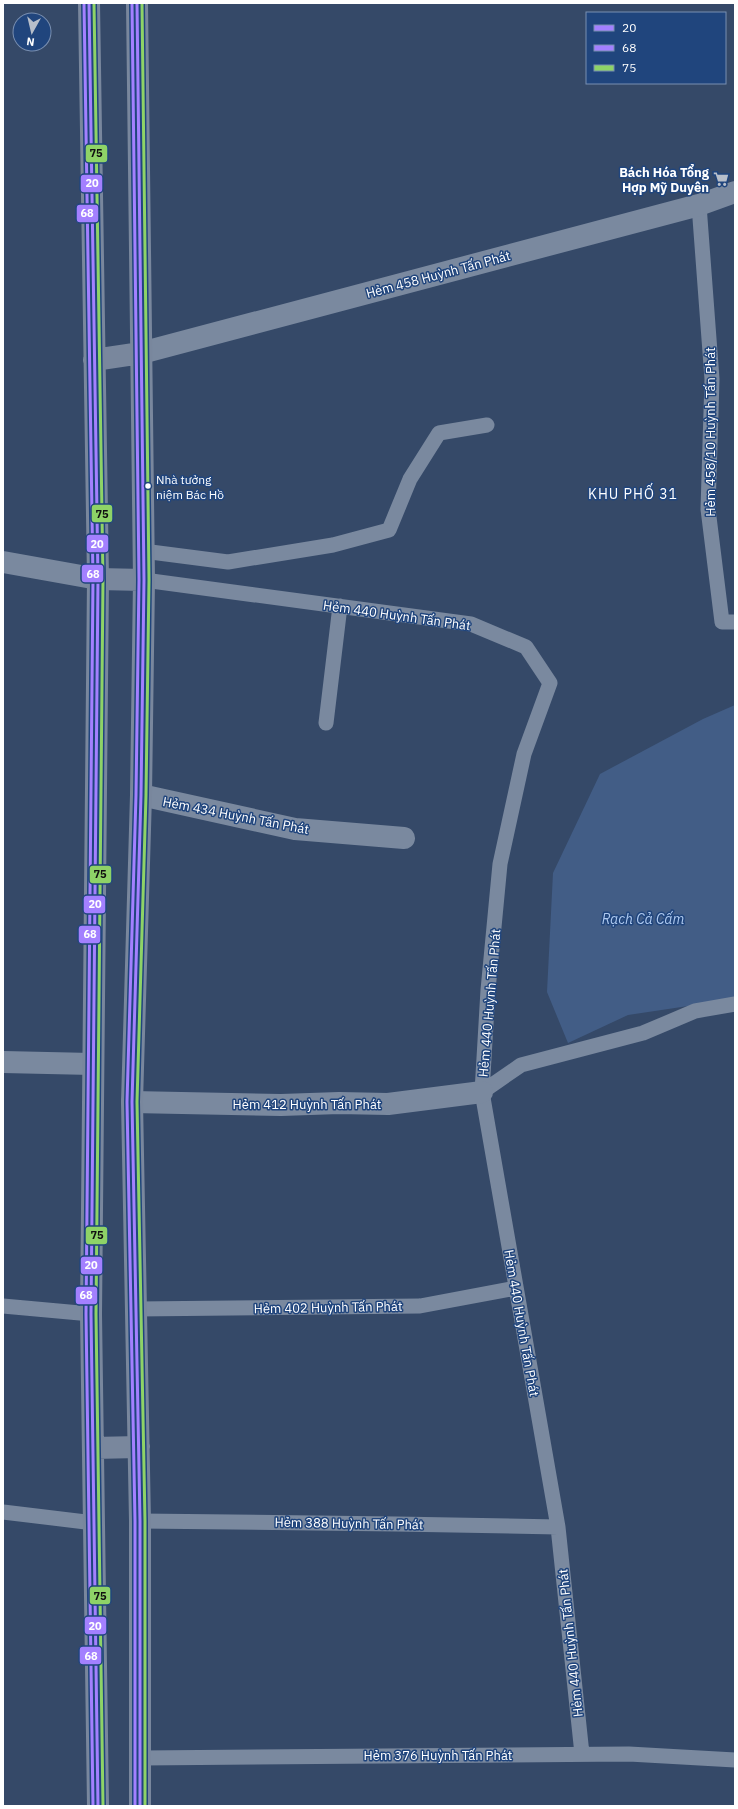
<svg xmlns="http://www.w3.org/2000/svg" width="738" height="1809" font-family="'IBM Plex Sans',sans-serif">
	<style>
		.water { fill: #425d86 }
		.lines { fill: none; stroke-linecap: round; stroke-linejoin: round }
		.service { stroke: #7a899f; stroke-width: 15 }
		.minor { stroke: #7a899f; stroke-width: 22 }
		.primary { stroke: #79879d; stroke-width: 22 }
		.bus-1-casing { stroke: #20457d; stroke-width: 6 }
		.bus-2-casing { stroke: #20457d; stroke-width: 6 }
		.bus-3-casing { stroke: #20457d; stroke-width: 6 }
		.bus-1 { stroke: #a380ff; stroke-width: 3 }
		.bus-2 { stroke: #a380ff; stroke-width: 3 }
		.bus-3 { stroke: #8ed367; stroke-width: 3 }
		.bus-dot { fill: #fff; stroke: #20457d; stroke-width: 1.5 }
		.labels { text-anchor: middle; stroke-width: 3; stroke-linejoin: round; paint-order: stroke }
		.bus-label { font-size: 12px; fill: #fff; stroke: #20457d; text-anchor: start }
		.poi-label { font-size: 13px; font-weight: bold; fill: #fff; stroke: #20457d; text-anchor: end }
		.street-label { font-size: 13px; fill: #fff; stroke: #20457d }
		.neighbourhood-label { font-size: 14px; letter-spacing: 1px; fill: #fff; stroke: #20457d }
		.water-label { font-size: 14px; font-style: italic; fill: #aec9ef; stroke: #20457d }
		.line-badge { stroke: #20457d; stroke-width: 1.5 }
		.badge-label { font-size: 11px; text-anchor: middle; font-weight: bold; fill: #fff }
		.pale-badge-label { font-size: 11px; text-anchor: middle; font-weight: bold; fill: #111 }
	</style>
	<rect width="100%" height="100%" fill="#354968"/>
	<path class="water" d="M735 705V999L628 1015 568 1043 547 992 553 873 600 774 703 719Z"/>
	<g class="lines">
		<path class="service" d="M699 205 712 379 708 509 722 622H735
			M143 551 228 562 333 545 389 530 410 479 439 433 487 425
			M144 580 471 624 526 647 550 683 524 754 500 864 488 990 482 1092 558 1527 582 1754
			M326 723 340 606
			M482 1092 521 1065 643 1033 695 1011 735 1004
			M3 1306 91 1314
			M137 1309 420 1306 516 1288
			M3 1512 94 1523
			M140 1521 396 1524 558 1527
			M142 1758 629 1754 735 1760"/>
		<path class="minor" d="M141 353 699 205 735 192
			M3 562 98 579
			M141 795 295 829 404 838
			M3 1062 92 1064
			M132 1102 281 1105 339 1103 388 1104 482 1092"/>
		<path class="primary" d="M89 3 98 579 91 1314 98 1806
			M137 3 144 580 141 795 132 1102 140 1521V1806
			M94 360 141 353
			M98 579 144 580
			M93 1448 139 1447"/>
		<g class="bus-1-casing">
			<path id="bus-1" d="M89 3 98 579 91 1314 98 1806
				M137 3 144 580 141 795 132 1102 140 1521V1806"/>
		</g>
		<g class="bus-2-casing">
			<path id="bus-2" d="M84 3 93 579 86 1314 93 1806
				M132 3 139 580 136 795 127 1102 135 1521V1806"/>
		</g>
		<g class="bus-3-casing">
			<path id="bus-3" d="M94 3 103 579 96 1314 103 1806
				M142 3 149 580 146 795 137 1102 145 1521V1806"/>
		</g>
		<use href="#bus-1" class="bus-1"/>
		<use href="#bus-2" class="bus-2"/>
		<use href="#bus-3" class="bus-3"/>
	</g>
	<defs>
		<g id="supermarket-bare" transform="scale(1.2)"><path d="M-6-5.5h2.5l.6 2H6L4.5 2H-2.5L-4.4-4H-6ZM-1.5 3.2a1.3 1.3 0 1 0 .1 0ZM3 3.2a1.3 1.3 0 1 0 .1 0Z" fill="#b8bfca" stroke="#20457d" stroke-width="2.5" paint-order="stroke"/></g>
	</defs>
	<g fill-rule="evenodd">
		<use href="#supermarket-bare" x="721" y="179"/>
	</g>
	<circle class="bus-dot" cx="148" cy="486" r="3.5"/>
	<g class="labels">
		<g class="bus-label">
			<text x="156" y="484">Nhà tưởng<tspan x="156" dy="15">niệm Bác Hồ</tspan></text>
		</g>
		<g class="poi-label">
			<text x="709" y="177">Bách Hóa Tổng<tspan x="709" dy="15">Hợp Mỹ Duyên</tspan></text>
		</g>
		<g class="street-label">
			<text transform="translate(438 274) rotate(-15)" y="5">Hẻm 458 Huỳnh Tấn Phát</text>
			<text transform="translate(710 432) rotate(-90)" y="5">Hẻm 458/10 Huỳnh Tấn Phát</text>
			<text transform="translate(397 615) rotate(8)" y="5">Hẻm 440 Huỳnh Tấn Phát</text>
			<text transform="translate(236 815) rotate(11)" y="5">Hẻm 434 Huỳnh Tấn Phát</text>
			<text transform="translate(489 1003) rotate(-85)" y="5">Hẻm 440 Huỳnh Tấn Phát</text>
			<text x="307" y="1109">Hẻm 412 Huỳnh Tấn Phát</text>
			<text transform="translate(328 1307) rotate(-1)" y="5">Hẻm 402 Huỳnh Tấn Phát</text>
			<text transform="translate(522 1323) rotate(80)" y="5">Hẻm 440 Huỳnh Tấn Phát</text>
			<text transform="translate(349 1523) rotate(1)" y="5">Hẻm 388 Huỳnh Tấn Phát</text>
			<text transform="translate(570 1643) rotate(-96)" y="5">Hẻm 440 Huỳnh Tấn Phát</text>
			<text x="438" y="1760">Hẻm 376 Huỳnh Tấn Phát</text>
		</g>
		<g class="neighbourhood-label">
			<text x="633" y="499">KHU PHỐ 31</text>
		</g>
		<g class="water-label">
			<text x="643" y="924">Rạch Cả Cấm</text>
		</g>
	</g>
	<g class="line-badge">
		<rect x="85" y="144" width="23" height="19" rx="4" fill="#8ed367"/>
		<rect x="80" y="174" width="23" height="19" rx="4" fill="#a380ff"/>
		<rect x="76" y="204" width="23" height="19" rx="4" fill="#a380ff"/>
		<rect x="91" y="504" width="22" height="19" rx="4" fill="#8ed367"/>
		<rect x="86" y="534" width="23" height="19" rx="4" fill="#a380ff"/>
		<rect x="81" y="564" width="23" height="19" rx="4" fill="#a380ff"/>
		<rect x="89" y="865" width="23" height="19" rx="4" fill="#8ed367"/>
		<rect x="83" y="895" width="23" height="19" rx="4" fill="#a380ff"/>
		<rect x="78" y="925" width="23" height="19" rx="4" fill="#a380ff"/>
		<rect x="85" y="1226" width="23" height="19" rx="4" fill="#8ed367"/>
		<rect x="80" y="1256" width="23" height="19" rx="4" fill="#a380ff"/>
		<rect x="75" y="1286" width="23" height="19" rx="4" fill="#a380ff"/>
		<rect x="89" y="1586" width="22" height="19" rx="4" fill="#8ed367"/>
		<rect x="84" y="1616" width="23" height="19" rx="4" fill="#a380ff"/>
		<rect x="79" y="1646" width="23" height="19" rx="4" fill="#a380ff"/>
	</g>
	<g class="badge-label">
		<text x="92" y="187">20</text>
		<text x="87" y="217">68</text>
		<text x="97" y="548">20</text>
		<text x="93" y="578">68</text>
		<text x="95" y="908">20</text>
		<text x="90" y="938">68</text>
		<text x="91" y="1269">20</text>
		<text x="86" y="1299">68</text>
		<text x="95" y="1630">20</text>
		<text x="91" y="1660">68</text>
	</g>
	<g class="pale-badge-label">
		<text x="96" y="157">75</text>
		<text x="102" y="518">75</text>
		<text x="100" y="878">75</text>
		<text x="97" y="1239">75</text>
		<text x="100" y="1600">75</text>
	</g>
	<rect width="738" height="1809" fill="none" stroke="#ffffff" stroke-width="8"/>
	<rect x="586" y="12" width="140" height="72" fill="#20457d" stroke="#798fb1"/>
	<rect x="594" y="25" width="20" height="6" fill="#a380ff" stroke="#798fb1"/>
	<text x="622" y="32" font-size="12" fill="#ffffff">20</text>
	<rect x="594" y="45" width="20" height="6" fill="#a380ff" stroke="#798fb1"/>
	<text x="622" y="52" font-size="12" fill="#ffffff">68</text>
	<rect x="594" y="65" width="20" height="6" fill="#8ed367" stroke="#798fb1"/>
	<text x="622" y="72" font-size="12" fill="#ffffff">75</text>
	<g transform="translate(32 32) rotate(188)"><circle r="19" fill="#20457d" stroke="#798fb1"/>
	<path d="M0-3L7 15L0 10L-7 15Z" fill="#b8bfca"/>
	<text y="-6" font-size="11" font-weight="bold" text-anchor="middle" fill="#ffffff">N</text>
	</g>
</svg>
